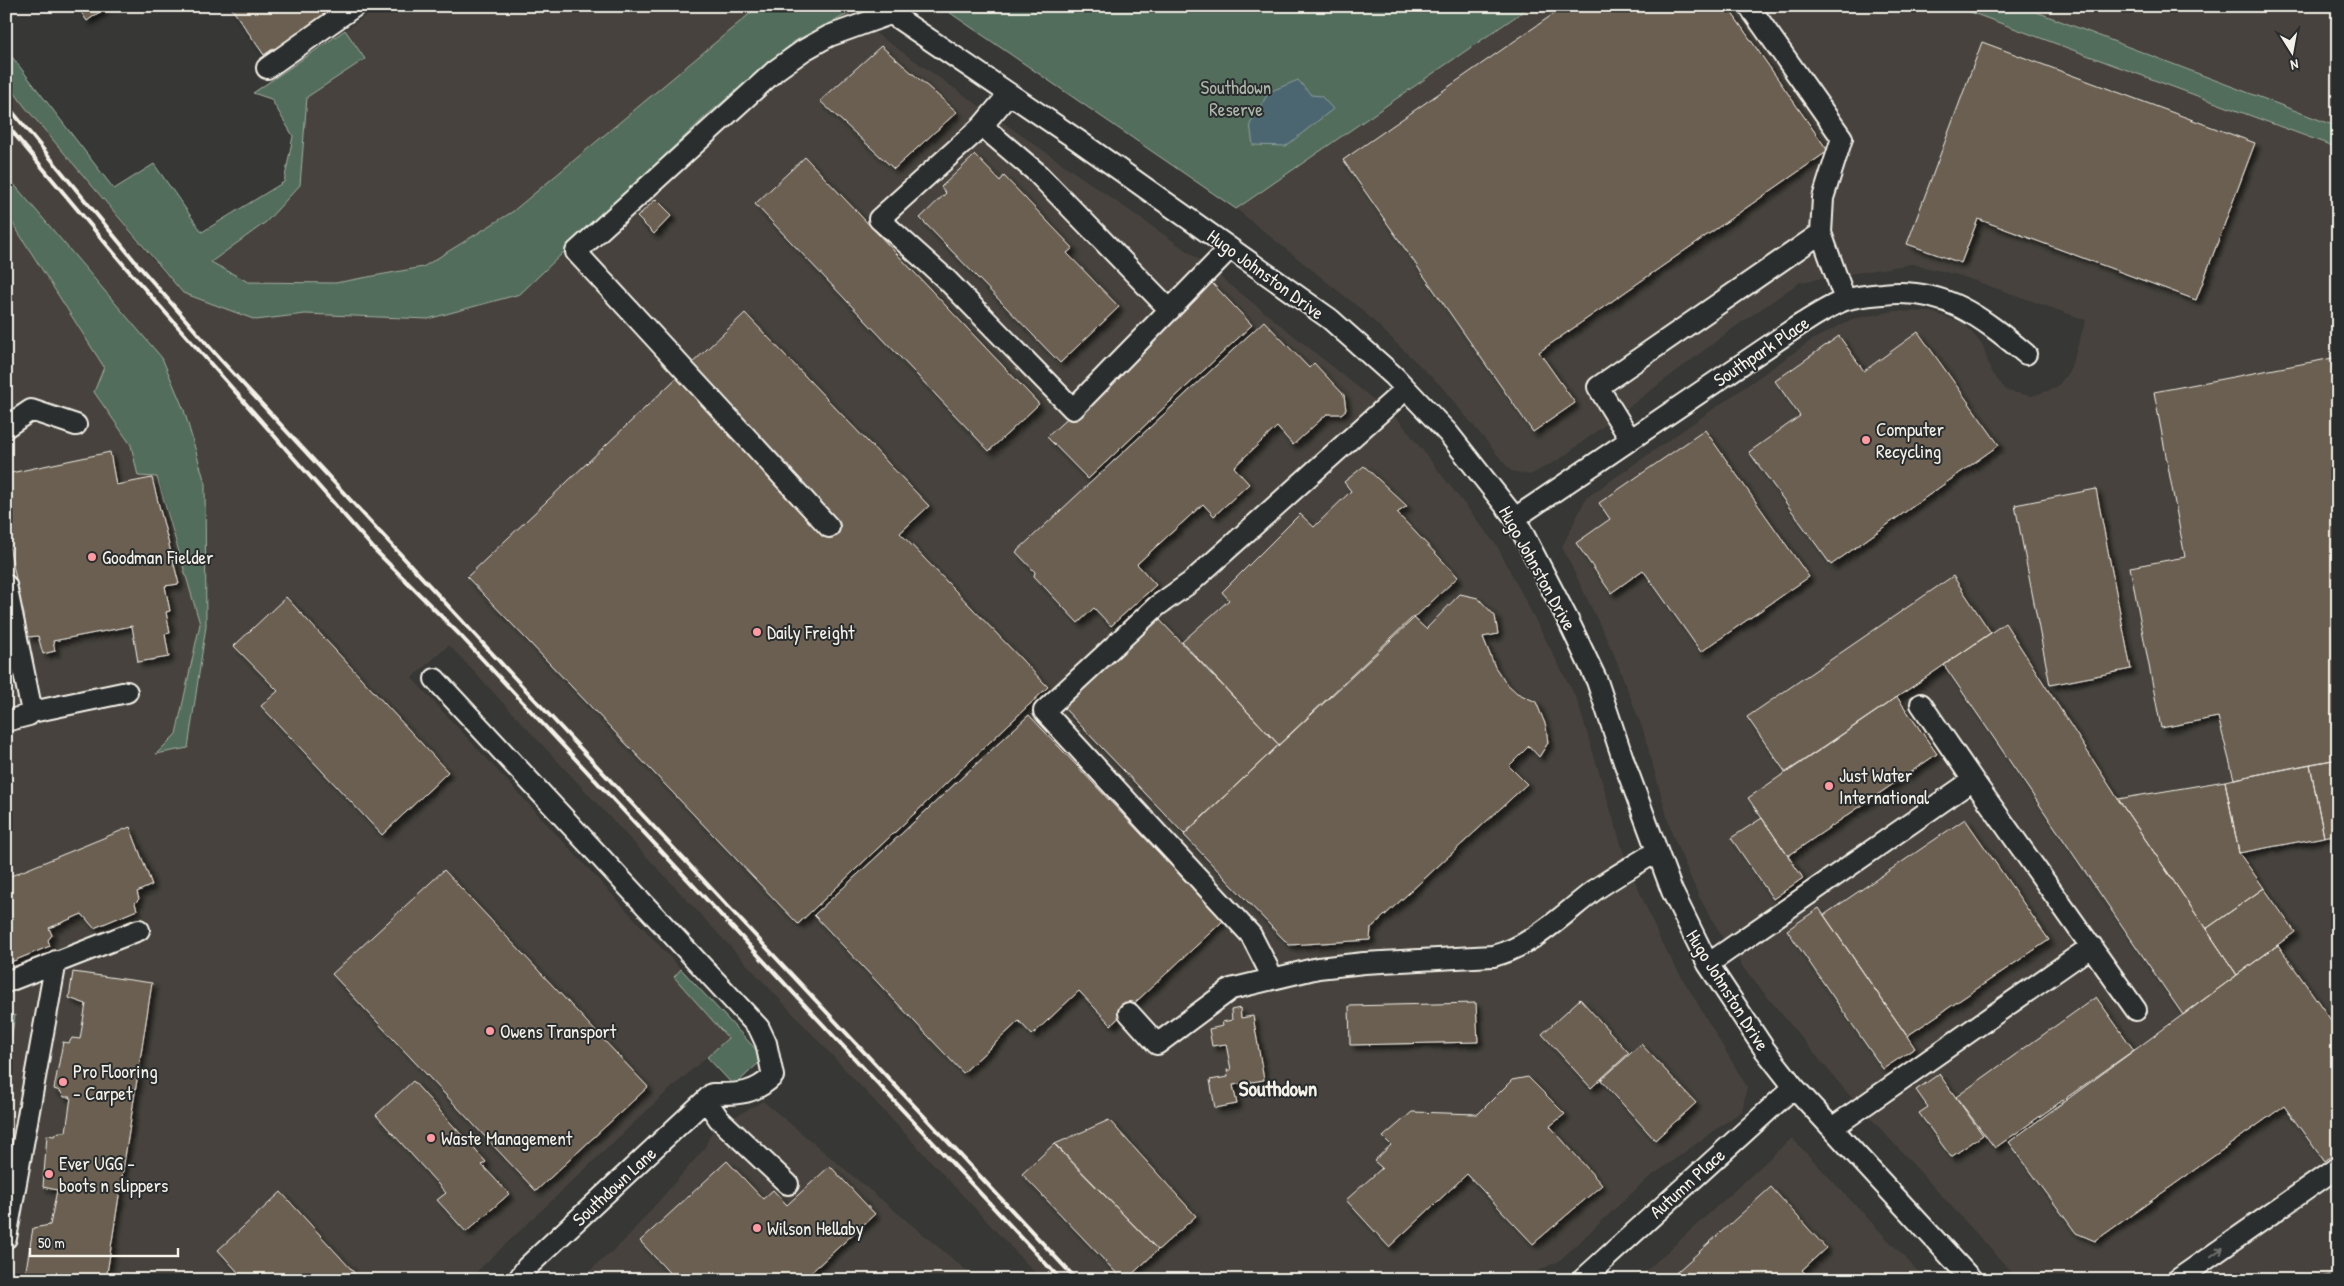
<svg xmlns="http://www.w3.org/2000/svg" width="2344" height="1286" font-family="'Patrick Hand',sans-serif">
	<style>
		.built { fill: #46433d; fill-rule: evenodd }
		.green { fill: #536d5c; stroke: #a4afa2 }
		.water { fill: #4b666f; stroke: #8f9e9f }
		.building { fill: #6a5e51; stroke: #f4f1e8; filter: url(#shadow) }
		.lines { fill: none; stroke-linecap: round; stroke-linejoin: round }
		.minor-casing { stroke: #f4f1e8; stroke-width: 24 }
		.minor { stroke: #2a2d2e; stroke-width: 20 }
		.rail { stroke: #f4f1e8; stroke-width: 4 }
		.oneway { stroke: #71726f }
		.poi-dot { fill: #ff9aa2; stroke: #2a2d2e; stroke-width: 2 }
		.labels { text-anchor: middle; stroke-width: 4; stroke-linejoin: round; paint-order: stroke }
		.park-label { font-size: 19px; fill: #acb6a9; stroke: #2a2d2e }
		.street-label { font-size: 19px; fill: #f4f1e8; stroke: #2a2d2e }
		.poi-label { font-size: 19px; fill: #f4f1e8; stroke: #2a2d2e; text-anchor: start }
		.quarter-label { font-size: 21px; font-weight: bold; fill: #f4f1e8; stroke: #2a2d2e }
	</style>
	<defs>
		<filter id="shadow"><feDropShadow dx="4.5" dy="4.5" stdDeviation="2.5" flood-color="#0009"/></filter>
	</defs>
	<rect width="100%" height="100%" fill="#373735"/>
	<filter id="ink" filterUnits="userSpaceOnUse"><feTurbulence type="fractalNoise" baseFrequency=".02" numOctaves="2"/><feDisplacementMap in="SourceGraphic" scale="10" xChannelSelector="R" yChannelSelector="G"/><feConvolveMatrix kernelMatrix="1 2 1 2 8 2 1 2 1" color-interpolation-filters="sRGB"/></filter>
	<g filter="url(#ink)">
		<path class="built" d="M380 6H759L512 212 423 267 335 283 248 282 211 262 266 222 299 185 307 97 365 59 345 30Z
			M1531 6H1954L2338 148 2335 175 2338 189V1280H2019L1844 1089 1745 970 1721 935 1699 897 1672 834 1643 730 1613 652 1562 547 1586 498 1812 340 1852 319 1895 311 1931 312 1964 323 1983 346 1991 372 2007 391 2032 396 2056 388 2069 372 2086 320 1961 276 1912 264 1800 282 1735 327 1560 459 1530 475 1511 471 1440 385 1362 310 1236 209Z
			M2021 6H2338V127Z
			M848 14 1193 255 1399 420 1497 546 1577 700 1625 857 1661 942 1747 1087 1742 1111 1646 1180 1559 1261 1536 1272 1477 1280H1033L1037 1275 449 645 412 678 681 969 674 977 728 1038 658 1100 468 1280H6V213L83 335 6 206V81L25 107 165 274 256 320 305 314 428 319 520 293 705 117 795 41ZM186 573 206 626 188 747 157 753 176 734 200 624Z
			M763 1101 978 1280H579L624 1241 704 1149 713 1129Z
			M1792 1138 1926 1280H1636Z"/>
		<path class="green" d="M759 6H837L848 14 795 41 705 117 520 294 428 319 305 314 256 320 183 293 25 107 6 81V49L114 189 154 164 202 232 284 182 293 136 271 99 253 93 345 30 365 59 307 97 300 185 266 222 211 262 248 282 335 283 423 267 512 212Z
			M940 6H1531L1236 209Z
			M1954 6H2021L2338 127V148Z
			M6 175 162 358 184 410 205 483 206 626 188 748 156 754 176 734 200 624 157 477 138 476 131 445 94 392 104 367 6 213Z
			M681 969 764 1058 734 1086 707 1057 728 1038 674 977Z
			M15 1015 6 1072V1019Z"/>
		<path class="water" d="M1298 80 1311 95 1321 96 1333 109 1286 146 1253 145 1250 124 1269 92Z"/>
		<path class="building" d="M77 6H108L87 21Z
			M230 6H329L326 9 329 13 276 51 274 48 264 55Z
			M1565 6H1727L1828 151 1539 352 1575 403 1533 432 1343 160Z
			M1982 42 2255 143 2196 300 1978 219 1961 263 1907 244Z
			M881 46 957 112 894 169 820 101Z
			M975 155 1000 181 1004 176 1073 248 1067 253 1119 307 1060 363 920 218 946 193 941 187Z
			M805 157 1039 404 989 451 755 204Z
			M656 199 672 215 654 234 637 217Z
			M1212 283 1252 325 1088 479 1047 437Z
			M745 313 929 506 900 533 1048 687 798 924 467 577Z
			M1264 321 1309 368 1314 363 1344 395 1346 410 1341 414H1327L1293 445 1277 427 1234 467 1249 484 1214 516 1203 504 1137 564 1156 585 1111 626 1094 608 1078 623 1034 576 1035 572 1016 552Z
			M1918 332 1999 445 1831 565 1749 452 1800 416 1775 381 1839 336 1864 371Z
			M2338 357V759L2234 779 2218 717 2161 728 2130 567 2185 557 2154 392Z
			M1705 430 1809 577 1701 652 1643 570 1611 593 1576 543 1610 519 1599 503Z
			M110 452 116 485 152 478 179 584 165 586 170 611 166 612 170 633 165 634 169 657 138 662 132 626 53 641 55 651 43 654 38 636 28 637 6 531V474Z
			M1364 466 1407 506 1397 513 1458 577 1279 745 1182 642 1229 600 1222 592 1300 514 1314 527 1351 491 1344 482Z
			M2096 489 2131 669 2050 685 2015 505Z
			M1953 576 1991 633 1786 773 1747 717Z
			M1460 594 1478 598 1495 616 1498 634 1483 637 1495 667 1505 682 1517 693 1536 702 1546 726 1548 743 1539 757 1529 746 1509 766 1527 784 1371 928 1370 940 1289 945 1184 835 1413 617 1426 629Z
			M286 597 448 772 382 835 261 706 278 691 234 646Z
			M1158 618 1279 745 1184 834 1063 707Z
			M2005 623 2118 799 2237 975 2183 1015 1944 665Z
			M1897 697 1937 754 1788 856 1748 798Z
			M1029 715 1223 921 1111 1025 1079 991 1032 1035 1019 1021 963 1073 814 915Z
			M2338 759V834L2324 837 2310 764Z
			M2310 764 2324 837 2239 853 2225 781Z
			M2225 781 2239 853 2264 888 2206 929 2118 799Z
			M1762 818 1803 878 1773 899 1731 838Z
			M1965 819 2049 940 1907 1036 1824 915Z
			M130 827 152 885 137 892 139 899 135 903 137 910 94 928 82 914 49 928 52 935 48 940 50 946 6 964V878Z
			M444 870 648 1087 536 1191 332 974Z
			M2264 888 2295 932 2237 975 2206 929Z
			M1819 908 1915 1048 1883 1069 1787 930Z
			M2278 945 2338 1030V1151L2324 1161 2284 1106 2095 1241 2076 1233 2009 1142Z
			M73 972 152 983 106 1280H33L25 1276 33 1228 50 1225 57 1190 43 1187 47 1135 54 1136 59 1132H66L71 1097H64L60 1091 54 1089 63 1042 69 1043 72 1038 80 1039 86 1004 69 998Z
			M2096 997 2134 1050 1995 1148 1956 1097Z
			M1580 999 1629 1053 1591 1088 1542 1034Z
			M1476 1003 1478 1042 1350 1045 1349 1006Z
			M1240 1008 1241 1018 1253 1016 1264 1080 1233 1085 1237 1104 1215 1108 1210 1080 1228 1077 1227 1070H1231L1226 1044 1212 1046 1209 1029 1223 1026 1222 1022 1232 1020 1231 1010Z
			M1641 1044 1696 1103 1655 1140 1601 1080Z
			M1939 1074 1983 1135 1951 1157 1919 1113 1928 1107 1916 1090Z
			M1528 1077 1565 1114 1550 1126 1602 1185 1533 1244 1467 1174 1389 1247 1346 1200 1382 1168 1374 1161 1391 1145 1383 1137 1412 1112 1478 1114 1512 1080Z
			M413 1081 486 1162 482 1165 509 1194 466 1232 437 1200 446 1193 376 1115Z
			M1109 1120 1196 1216 1158 1250 1055 1144Z
			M1054 1144 1158 1250 1126 1280H1123L1022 1174Z
			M727 1161 763 1199 773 1190 787 1205 830 1166 875 1214 806 1277 803 1274 797 1280H676L640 1241Z
			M1771 1187 1826 1248 1802 1270 1807 1275 1802 1280H1668Z
			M281 1192 361 1280H245L218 1250Z
			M2330 1275 2331 1280H2300Z"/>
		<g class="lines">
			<g class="minor-casing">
				<path id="minor" d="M880 6 1079 141 1330 319 1394 376 1448 433 1515 518 1567 618 1597 681 1624 762 1672 891 1708 964 1765 1050 1794 1087 1972 1280
					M1749 6 1842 138 1823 198 1821 233 1845 300
					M267 68 355 6
					M1009 94 982 126 879 219 947 280 1073 409 1230 248
					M982 126 1036 172 1170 310
					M6 427 31 410 76 425
					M1630 439 1598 387 1821 233
					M1515 518 1798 326C1813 317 1829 306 1845 300 1857 296 1870 295 1883 294 1944 287 1981 317 2026 354
					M829 527 576 252 776 70 804 50 829 36 890 14
					M6 585 32 712
					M435 679 759 1028 766 1043 773 1076C753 1095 738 1094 712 1094L527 1267 518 1280
					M1921 704 1973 780 2136 1010
					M6 721 29 715 32 712 127 692
					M1708 964 1973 780
					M1273 978 1251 935 1044 711 1157 606 1191 582 1406 389
					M6 982 139 930
					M1129 1013 1157 1044 1231 989 1318 968 1364 963 1493 956C1533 946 1563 914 1595 890 1615 876 1637 864 1657 851
					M706 1100 719 1119 788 1184
					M1832 1128 2092 946
					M6 1238 56 961
					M1582 1280 1794 1087
					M2177 1280 2338 1167"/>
			</g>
			<use href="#minor" class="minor"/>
			<path class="rail" d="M6 104 138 265 220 359 525 689 1077 1280
				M6 124 128 270 374 549 459 634 1061 1280"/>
		</g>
		<defs><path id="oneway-shaft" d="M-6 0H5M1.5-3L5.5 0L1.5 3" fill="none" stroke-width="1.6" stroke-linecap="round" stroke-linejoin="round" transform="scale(1.25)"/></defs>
		<use class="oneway" href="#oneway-shaft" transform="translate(2217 1252) rotate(-35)"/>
	</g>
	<g class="poi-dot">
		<circle cx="1866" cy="440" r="5"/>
		<circle cx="92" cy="557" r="5"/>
		<circle cx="757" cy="632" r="5"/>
		<circle cx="1829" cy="786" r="5"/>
		<circle cx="490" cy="1031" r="5"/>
		<circle cx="63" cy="1082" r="5"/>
		<circle cx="431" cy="1138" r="5"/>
		<circle cx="49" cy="1174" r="5"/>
		<circle cx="757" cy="1228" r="5"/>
	</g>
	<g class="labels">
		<g class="park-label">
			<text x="1236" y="94">Southdown<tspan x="1236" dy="22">Reserve</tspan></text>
		</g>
		<g class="street-label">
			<text transform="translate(1266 274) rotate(36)" y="7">Hugo Johnston Drive</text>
			<text transform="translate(1761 351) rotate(-34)" y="7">Southpark Place</text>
			<text transform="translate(1538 568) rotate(61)" y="7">Hugo Johnston Drive</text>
			<text transform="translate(1728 990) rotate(58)" y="7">Hugo Johnston Drive</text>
			<text transform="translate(1687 1183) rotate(-42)" y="7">Autumn Place</text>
			<text transform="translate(614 1186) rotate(-43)" y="7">Southdown Lane</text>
		</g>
		<g class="poi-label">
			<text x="1876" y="436">Computer<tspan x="1876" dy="22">Recycling</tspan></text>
			<text x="102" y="564">Goodman Fielder</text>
			<text x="767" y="639">Daily Freight</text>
			<text x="1839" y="782">Just Water<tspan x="1839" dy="22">International</tspan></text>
			<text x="500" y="1038">Owens Transport</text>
			<text x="73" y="1078">Pro Flooring<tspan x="73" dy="22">- Carpet</tspan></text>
			<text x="441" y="1145">Waste Management</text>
			<text x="59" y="1170">Ever UGG -<tspan x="59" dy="22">boots n slippers</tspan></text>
			<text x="767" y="1235">Wilson Hellaby</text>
		</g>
		<g class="quarter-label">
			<text x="1278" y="1096">Southdown</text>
		</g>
	</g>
	<rect width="2344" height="1286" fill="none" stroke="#2a2d2e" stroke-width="25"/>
	<rect x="12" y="12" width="2319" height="1261" fill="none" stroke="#f4f1e8" stroke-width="2" filter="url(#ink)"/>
	<g transform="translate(2292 52) rotate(169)" stroke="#2a2d2e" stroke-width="4" paint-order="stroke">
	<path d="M0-4L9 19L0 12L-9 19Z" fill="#f4f1e8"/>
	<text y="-8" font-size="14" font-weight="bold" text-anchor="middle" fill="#f4f1e8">N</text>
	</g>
	<path d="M30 1248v8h148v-8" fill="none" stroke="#f4f1e8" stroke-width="2.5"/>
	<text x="38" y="1248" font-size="15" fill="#f4f1e8" stroke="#2a2d2e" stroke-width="4" paint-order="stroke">50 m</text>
</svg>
